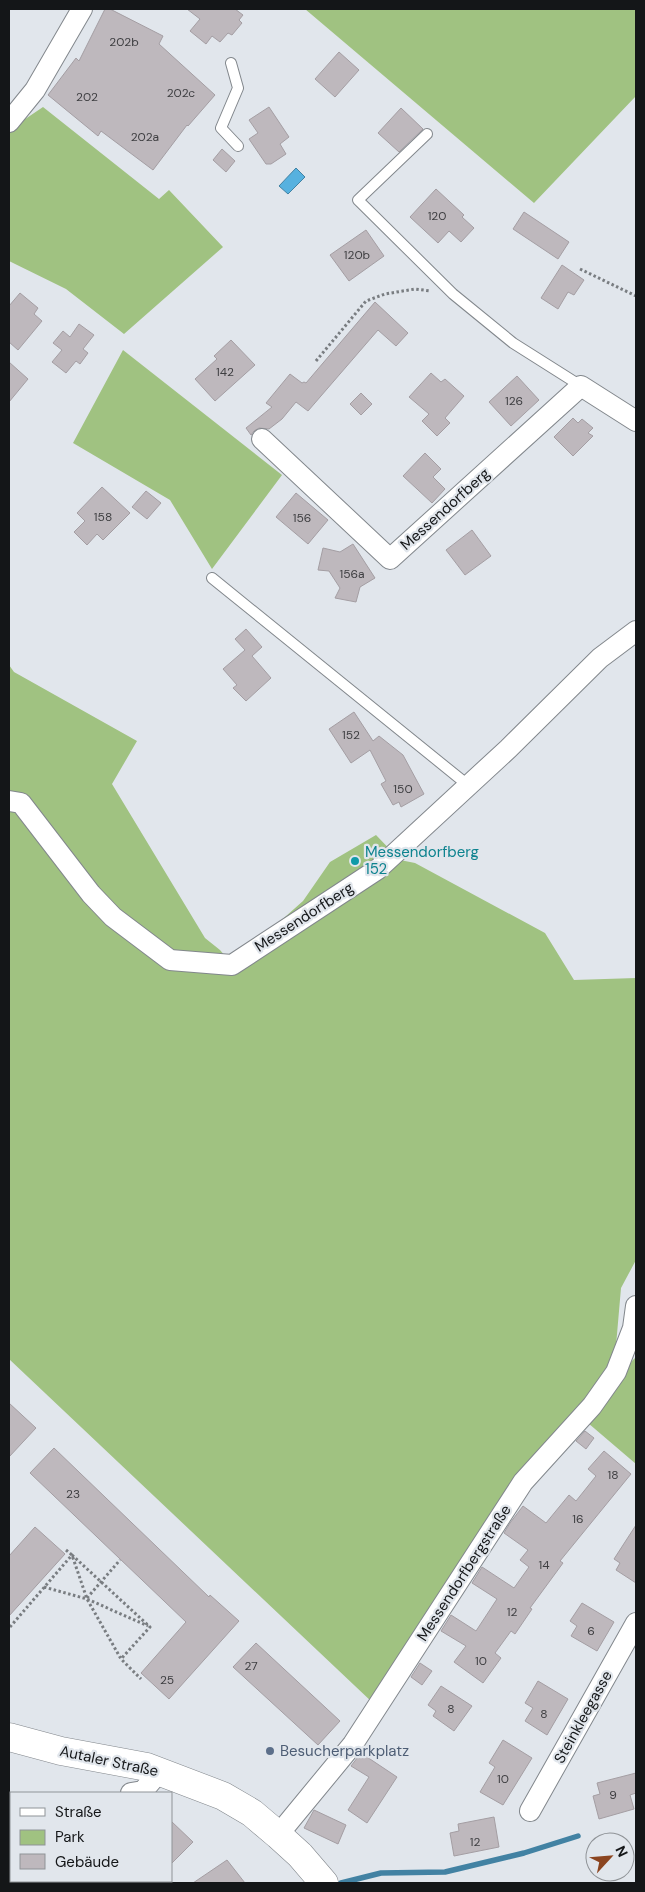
<svg xmlns="http://www.w3.org/2000/svg" width="645" height="1892" font-family="'DM Sans',sans-serif">
	<style>
		.green { fill: #a0c281 }
		.water { fill: #56b1df; stroke: #4282a3 }
		.lines { fill: none; stroke-linecap: round; stroke-linejoin: round }
		.stream { stroke: #4282a3; stroke-width: 5.5 }
		.building { fill: #beb8bd; stroke: #a49ea3 }
		.service-casing { stroke: #82878c; stroke-width: 12 }
		.minor-casing { stroke: #82878c; stroke-width: 22 }
		.secondary-casing { stroke: #82878c; stroke-width: 29 }
		.path { stroke: #797d81; stroke-width: 3; stroke-dasharray: 2.5 2.5; stroke-linecap: butt }
		.service { stroke: #fff; stroke-width: 10 }
		.minor { stroke: #fff; stroke-width: 20 }
		.secondary { stroke: #fff; stroke-width: 28 }
		.culture-dot { fill: #0f9aa8; stroke: #e1e6ec; stroke-width: 2 }
		.service-dot { fill: #5c6f8a; stroke: #e1e6ec; stroke-width: 2 }
		.labels { text-anchor: middle; stroke-width: 4.5; stroke-linejoin: round; paint-order: stroke }
		.number-label { font-size: 12px; fill: #3e3e41 }
		.street-label { font-size: 15px; fill: #141618; stroke: #e1e6ec }
		.culture-label { font-size: 15px; fill: #0d838f; stroke: #e1e6ec; text-anchor: start }
		.service-label { font-size: 15px; fill: #4e5e75; stroke: #e1e6ec; text-anchor: start }
	</style>
	<rect width="100%" height="100%" fill="#e1e6ec"/>
	<path class="green" d="M305 9H636V96L534 203Z
		M43 107 159 199 169 190 223 247 124 334 66 289 9 261V130Z
		M123 350 282 475 212 569 170 500 73 443Z
		M9 665 14 672 137 741 112 784 205 938 220 950 232 964 303 901 330 862 376 835 400 860 415 863 545 933 574 980 636 978V1260L621 1288 615 1357 373 1703 9 1359Z
		M636 1357V1464L588 1423 615 1389 632 1361Z"/>
	<path class="water" d="M296 168 305 177 288 194 279 186Z"/>
	<g class="lines">
		<path class="stream" d="M341 1883 381 1873 445 1872 524 1853 578 1836"/>
	</g>
	<path class="building" d="M105 9H110L163 36 159 44 215 95 188 126 187 125 153 170 101 131 98 136 48 95 76 58 79 61Z
		M187 9H235L243 15 239 20 242 23 232 35 228 33 220 42 212 36 206 44 190 31 200 19Z
		M339 52 359 70 335 97 315 79Z
		M269 107 289 137 280 144 286 154 271 164H266L249 139 258 133 249 120Z
		M401 108 423 129 399 152 378 133Z
		M222 149 235 161 226 172 213 160Z
		M436 189 464 215 462 217 474 228 461 242 449 231 438 243 410 217Z
		M524 212 569 242 558 259 513 229Z
		M366 230 384 256 349 281 330 255Z
		M562 265 584 280 574 295 568 292 558 309 541 298Z
		M20 293 38 308 34 314 42 321 18 350 9 342V306Z
		M375 302 408 333 396 346 378 330 308 411 296 402 282 419 269 429 259 428 254 431 251 435 246 428 272 407 266 403 290 374 302 383 304 382 306 383Z
		M79 324 94 335 83 349 88 353 80 364 76 361 66 373 52 362 62 350 53 343 63 331 70 337Z
		M231 340 255 365 215 401 195 379 217 359 214 356Z
		M9 362 28 379 9 402Z
		M431 373 441 382 445 379 464 396 445 418 450 423 437 436 422 421 429 414 409 397Z
		M517 376 539 400 511 426 489 402Z
		M361 393 372 404 361 415 350 404Z
		M573 418 578 423 582 419 593 428 588 433 593 436 573 456 554 437Z
		M425 453 441 469 433 477 445 489 432 503 403 476Z
		M102 487 130 513 103 540 97 534 87 545 74 532 85 521 77 513Z
		M146 491 161 503 147 519 132 507Z
		M296 493 328 520 308 544 276 517Z
		M472 530 491 556 465 575 446 550Z
		M353 544 375 578 360 587 356 602 335 598 340 588 329 571 318 570 323 548 340 552Z
		M246 629 262 647 252 656 271 678 246 701 233 688 237 685 223 669 245 650 235 639Z
		M354 712 373 741 379 736 403 755 424 794 401 807 399 802 393 805 381 784 386 781 370 750 351 763 329 729Z
		M9 1403 36 1428 9 1457Z
		M585 1431 594 1438 586 1449 576 1441Z
		M54 1448 209 1597 210 1595 239 1621 169 1699 141 1673 186 1622 30 1473Z
		M604 1451 631 1474 560 1561 563 1563 530 1608 532 1609 515 1634 511 1631 495 1653 501 1658 483 1683 454 1662 466 1646 441 1631 451 1615 476 1631 497 1599 472 1583 482 1567 514 1588 529 1567 520 1560 528 1550 504 1533 510 1523 523 1506 546 1523 569 1495 576 1501 596 1476 588 1469Z
		M636 1525V1583L616 1570 620 1563 614 1559Z
		M35 1527 65 1554 9 1616V1556Z
		M582 1603 614 1622 597 1651 571 1636 577 1626 570 1621Z
		M256 1643 340 1721 318 1745 233 1667Z
		M420 1663 432 1671 422 1685 411 1677Z
		M538 1681 568 1699 547 1735 525 1721 533 1708 525 1703Z
		M441 1686 472 1706 454 1731 433 1716 436 1711 428 1705Z
		M503 1740 532 1758 503 1805 480 1792 495 1767 489 1763Z
		M361 1753 397 1777 367 1823 348 1810 369 1777 351 1766Z
		M636 1773V1793L630 1795 634 1809 599 1819 593 1796 600 1794 597 1783Z
		M314 1810 346 1825 338 1844 304 1828Z
		M494 1817 499 1847 454 1856 450 1833 459 1831 458 1824Z
		M171 1821 193 1842 171 1864Z
		M227 1860 245 1883H193Z"/>
	<g class="lines">
		<g class="service-casing">
			<path id="service" d="M231 63 238 88 221 128 238 146
				M427 134 358 200 453 294 513 343 581 386
				M212 578 469 786"/>
		</g>
		<g class="minor-casing">
			<path id="minor" d="M9 122 35 90 82 9
				M262 439 390 559 581 386 636 421
				M9 801 21 803 91 894 113 917 170 960 232 965 378 869 508 749 600 658 636 631
				M131 1793 143 1791 160 1771
				M530 1811 636 1623
				M278 1835 353 1744 523 1482 592 1406 616 1372 633 1328 636 1306
				M42 1883V1881"/>
		</g>
		<g class="secondary-casing">
			<path id="secondary" d="M9 1737 61 1751 147 1767 223 1796 252 1813 278 1835 300 1855 324 1883"/>
		</g>
		<path class="path" d="M580 269 636 296
			M316 361 366 301 385 294 415 289 431 291
			M66 1550 72 1555 87 1599 121 1659 141 1679
			M44 1587 87 1599 148 1626
			M87 1598 120 1560
			M10 1627 72 1555 150 1627 121 1659"/>
		<use href="#service" class="service"/>
		<use href="#minor" class="minor"/>
		<use href="#secondary" class="secondary"/>
	</g>
	<circle class="culture-dot" cx="355" cy="861" r="5"/>
	<circle class="service-dot" cx="270" cy="1751" r="5"/>
	<g class="labels">
		<g class="number-label">
			<text x="124" y="46">202b</text>
			<text x="181" y="97">202c</text>
			<text x="87" y="101">202</text>
			<text x="145" y="141">202a</text>
			<text x="437" y="220">120</text>
			<text x="357" y="259">120b</text>
			<text x="225" y="376">142</text>
			<text x="514" y="405">126</text>
			<text x="103" y="521">158</text>
			<text x="302" y="522">156</text>
			<text x="352" y="578">156a</text>
			<text x="351" y="739">152</text>
			<text x="403" y="793">150</text>
			<text x="613" y="1479">18</text>
			<text x="73" y="1498">23</text>
			<text x="578" y="1523">16</text>
			<text x="544" y="1569">14</text>
			<text x="512" y="1616">12</text>
			<text x="591" y="1635">6</text>
			<text x="481" y="1665">10</text>
			<text x="251" y="1670">27</text>
			<text x="167" y="1684">25</text>
			<text x="451" y="1713">8</text>
			<text x="544" y="1718">8</text>
			<text x="503" y="1783">10</text>
			<text x="613" y="1799">9</text>
			<text x="475" y="1846">12</text>
		</g>
		<g class="street-label">
			<text transform="translate(445 509) rotate(-42)" y="5">Messendorfberg</text>
			<text transform="translate(304 917) rotate(-33)" y="5">Messendorfberg</text>
			<text transform="translate(464 1573) rotate(-57)" y="5">Messendorfbergstraße</text>
			<text transform="translate(583 1717) rotate(-61)" y="5">Steinkleegasse</text>
			<text transform="translate(109 1761) rotate(12)" y="5">Autaler Straße</text>
		</g>
		<g class="culture-label">
			<text x="365" y="857">Messendorfberg<tspan x="365" dy="17">152</tspan></text>
		</g>
		<g class="service-label">
			<text x="280" y="1756">Besucherparkplatz</text>
		</g>
	</g>
	<rect width="645" height="1892" fill="none" stroke="#141618" stroke-width="20"/>
	<rect x="10" y="1792" width="162" height="90" fill="#e1e6ec" stroke="#8f9397"/>
	<rect x="20" y="1808" width="25" height="8" fill="#ffffff" stroke="#8f9397"/>
	<text x="55" y="1817" font-size="15" fill="#141618">Straße</text>
	<rect x="20" y="1830" width="25" height="15" fill="#a0c281" stroke="#8f9397"/>
	<text x="55" y="1842" font-size="15" fill="#141618">Park</text>
	<rect x="20" y="1854" width="25" height="15" fill="#beb8bd" stroke="#8f9397"/>
	<text x="55" y="1867" font-size="15" fill="#141618">Gebäude</text>
	<g transform="translate(610 1857) rotate(64)"><circle r="24" fill="#e1e6ec" stroke="#8f9397"/>
	<path d="M0-4L9 19L0 12L-9 19Z" fill="#8b4520"/>
	<text y="-8" font-size="14" font-weight="bold" text-anchor="middle" fill="#141618">N</text>
	</g>
</svg>
